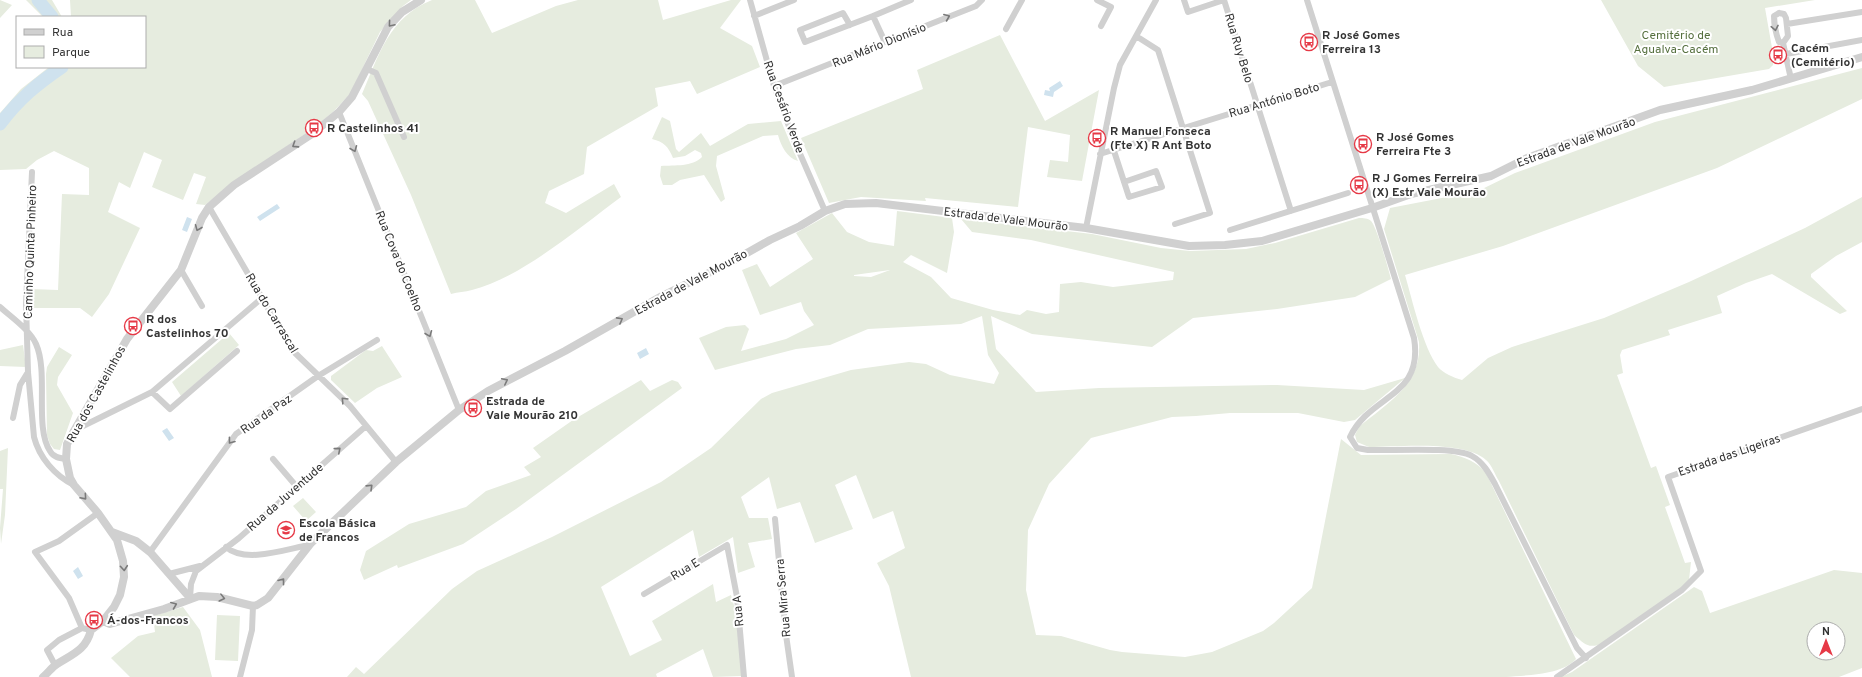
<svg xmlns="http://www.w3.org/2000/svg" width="1862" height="677" font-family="Overpass,sans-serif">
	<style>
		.green { fill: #e6ecdf; fill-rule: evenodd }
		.water { fill: #cfe2ee }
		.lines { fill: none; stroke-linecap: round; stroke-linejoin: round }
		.river { stroke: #cfe2ee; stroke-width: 13 }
		.minor { stroke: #d0d0d0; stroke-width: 6 }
		.tertiary { stroke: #d0d0d0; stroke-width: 8 }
		.oneway { stroke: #7a7a7a }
		.labels { text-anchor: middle; stroke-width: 4; stroke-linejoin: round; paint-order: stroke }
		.poi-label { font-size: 12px; font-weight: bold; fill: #333; stroke: #fff; text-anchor: start }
		.park-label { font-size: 12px; fill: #56703f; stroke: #fff }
		.street-label { font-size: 12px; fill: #333; stroke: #fff }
	</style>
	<rect width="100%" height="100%" fill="#fff"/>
	<path class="green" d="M0 0 12 5 0 18Z
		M26 0H52L62 17H43Z
		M70 0H411L403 6 380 32 350 94 334 111 314 128 234 182 205 205 196 204 206 177 194 173 183 200 152 187 162 160 144 152 130 188 119 182 108 212 140 228 109 294 92 317 80 308H31V289L58 290 62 194 89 195V168L54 151 37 160 26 169 0 170V113L21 89 49 67H145V17H71Z
		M432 0H475L492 33 556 6 578 0H658L663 20 731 0H741L720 28 752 46 760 67 697 94 690 81 655 88 658 106 587 147 584 174 549 191 545 203 566 213 614 184 621 197C580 227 521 278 472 290 465 292 458 292 451 294L411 195 368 101 362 94C379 55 389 17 432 0Z
		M1601 0H1815L1765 8 1774 59 1773 65 1769 69 1664 87 1638 66Z
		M1000 35 1045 121 1099 90 1082 181 1047 177 1050 160 1068 162 1070 135 1028 127 1018 207 925 198 926 201 861 197 829 203 801 138 923 89 917 70Z
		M1862 68V99L1717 168 1503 246 1405 275C1412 299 1423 348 1438 367 1443 373 1454 378 1462 380L1488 358 1512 347 1604 318 1689 282 1805 228 1862 197V242L1836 256 1811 274V277L1847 311 1840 314 1772 274 1746 283 1717 296 1722 313 1668 330 1670 335 1622 350 1620 355 1623 373 1617 375 1651 468 1656 466 1670 505 1665 507 1685 563 1691 562 1689 580 1682 587 1604 643C1588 649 1586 645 1574 635L1499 481C1495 475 1492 465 1486 460 1464 440 1398 447 1369 447L1357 442 1355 435 1359 427C1388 402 1422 385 1419 342L1384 229 1390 208 1478 191 1515 173 1655 122Z
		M662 117 670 121 676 149 679 152 701 133 710 146 748 124 781 121 798 161C787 158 781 146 778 135L763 136 717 156 716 166 725 199 721 202 704 175 680 180 672 185H663L660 176 661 166C675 165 692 167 702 157L701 153 695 150 685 156 673 158C668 146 664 142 652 139Z
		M897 211 952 218 954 232 947 273 911 255 903 262 931 277 951 298 993 310 1020 315 1027 310 1046 314 1059 312 1060 284 1081 282 1113 287 1173 280 1174 272 1031 240 972 232 961 219 1092 234 1161 248 1190 251 1246 249 1275 243 1359 218C1363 218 1368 218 1371 221 1377 227 1388 268 1391 279L1355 297 1277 309 1193 318 1152 347 1032 334 991 316 996 349 1036 392 1099 388 1277 385 1364 390 1405 378 1355 420 1344 422 1298 413H1230L1196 416 1172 417 1091 438 1049 484 1028 530 1026 590 1036 635 1061 636 1110 650 1122 652 1185 657 1212 652 1263 631 1274 623 1312 588 1341 439 1361 455 1451 454C1465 457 1477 462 1486 473L1576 659C1562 675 1527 675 1506 677H911L889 586 877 563 905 548 893 511 873 519 856 475 835 485 853 529 815 543 800 502 777 509 769 477 741 497 749 518H768L772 539 748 543 755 567 738 573 733 537 699 557 693 530 601 587 630 656 662 640 652 621 713 584 716 602 731 595 736 612 742 676 713 677 703 649 656 674 657 677H347L356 667 364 674 452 589 477 571 552 537 661 482 711 448 761 399 772 393 851 370 909 362 926 364 950 375 994 384 999 373 988 355 982 316 961 324 868 329 830 345 796 349 715 370 699 338 726 327 745 325 749 329 741 351 786 339 814 325 804 311 801 302 760 315 742 270 757 264 770 287 813 259 796 233 832 213 847 232 869 242 894 246ZM890 270 871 277 854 276V275Z
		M229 333 239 345 181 396 172 382Z
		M23 345 26 367 0 366V350Z
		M382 346 402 377 377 388 355 403 331 380V376L366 350 373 351Z
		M59 347 72 355 58 377 57 385 73 413 60 450 54 449 50 444 47 435 46 374 47 367Z
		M641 380 650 391 672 380 678 382 682 388 516 509 463 544 398 568 397 565 364 580 360 570 366 551 409 524 466 507 486 491 531 475 524 467 541 457 533 448 573 420Z
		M8 448 5 515 1 544 0 528 3 489H0V451Z
		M303 498 316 512 306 521 293 506Z
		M1834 570 1862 573V668L1839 677H1561L1572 672 1694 587 1702 591 1710 613ZM1814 629H1838V653H1814Z
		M183 607 200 630 212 677H130L111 658 138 636 155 632 153 616Z
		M217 615 240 616 238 661 215 660Z"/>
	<path class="water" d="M1060 81 1063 86 1054 92 1053 97 1044 95 1045 90 1050 91 1049 88Z
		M277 204 280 208 260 221 257 217Z
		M187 217 192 219 187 232 182 230Z
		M646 348 649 354 640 359 637 353Z
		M167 428 174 438 169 441 162 431Z
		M78 567 83 576 78 579 73 571Z"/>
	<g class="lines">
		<path class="river" d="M38 0 52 17
			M0 124C19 99 37 84 62 67"/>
		<path class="minor" d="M750 0 774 86 794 140 825 211
			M1097 0 1111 7 1101 26
			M1184 0 1188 12 1224 0
			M1224 0 1291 211
			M1307 0 1414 338C1424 398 1370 394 1350 437L1357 448 1368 450C1391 451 1454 446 1472 456 1483 462 1489 473 1495 484L1577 648 1586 658
			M1779 13 1774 16C1774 24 1776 34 1779 42L1783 43 1791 79
			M1779 13 1784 14 1786 18 1788 36 1783 43
			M754 16 794 0
			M873 16 911 0
			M1787 24 1862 12
			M850 25 843 13 800 30 805 42 873 16 885 42
			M1006 29 1022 0
			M1136 36 1158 50 1210 213 1175 224
			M1786 54 1862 40
			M367 69 376 73 404 137
			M774 86 976 6 982 0
			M339 112 459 410
			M1114 151 1129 197 1162 187 1156 171 1124 182
			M1100 154 1332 82
			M32 172 26 304 28 372 34 437C39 457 55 476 74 485
			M209 207 293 351 350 406 396 462
			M1086 228 1114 88 1120 65 1156 0
			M1230 230 1348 193
			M181 270 202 306
			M0 307C11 317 30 330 36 344 49 373 34 427 50 451 53 457 59 458 66 459
			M152 392 170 409 237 351
			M13 418 20 385 28 372
			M75 430 152 392 262 298
			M273 459 297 487
			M775 519 786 635 792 677
			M226 547C245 564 287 549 309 545
			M150 552 236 434 318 376 377 340
			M169 574 200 566
			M644 594 727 545 737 597 744 677
			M190 598 191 584 196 571 239 538 366 426
			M91 630 82 628 69 598 35 552 59 541 98 513
			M55 665 47 650 59 640 82 628
			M240 677 252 630 253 606
			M1557 677 1682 590 1701 571 1668 477 1862 409"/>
		<path class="tertiary" d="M112 532 136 541 150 552 190 598
			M103 621 110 624 164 609 199 596 217 597 253 606 257 605 268 598 311 543 396 462 459 410 488 391 565 351 662 296 731 262 770 240 800 226 825 211 845 204 876 203 1086 228 1189 246 1225 245 1262 241 1372 208 1411 194 1491 176 1527 158 1660 110 1752 90 1862 57
			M43 677C48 673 52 667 57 664 73 654 86 650 91 630L103 621 114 607 120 595 124 577 123 561 117 540 98 513 74 485 70 478 66 459 67 444 74 431 127 339 181 270 202 218 209 207 234 185 312 134 339 112 352 97 388 27 402 12 421 0"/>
	</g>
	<defs><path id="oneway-chevron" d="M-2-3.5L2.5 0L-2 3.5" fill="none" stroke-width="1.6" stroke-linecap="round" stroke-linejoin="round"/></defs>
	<g class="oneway">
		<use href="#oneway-chevron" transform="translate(947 17) rotate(-22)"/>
		<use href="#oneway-chevron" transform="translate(391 24) rotate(130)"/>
		<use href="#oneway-chevron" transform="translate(1775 28) rotate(79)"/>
		<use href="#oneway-chevron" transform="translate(295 145) rotate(147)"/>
		<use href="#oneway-chevron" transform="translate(354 149) rotate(68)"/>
		<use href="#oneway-chevron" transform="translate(198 228) rotate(112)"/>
		<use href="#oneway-chevron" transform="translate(620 320) rotate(-29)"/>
		<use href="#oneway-chevron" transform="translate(429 334) rotate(68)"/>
		<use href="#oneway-chevron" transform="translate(505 381) rotate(-27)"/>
		<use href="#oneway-chevron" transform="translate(344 400) rotate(-134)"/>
		<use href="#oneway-chevron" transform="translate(231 441) rotate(127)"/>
		<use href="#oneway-chevron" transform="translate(338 450) rotate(-41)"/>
		<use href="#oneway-chevron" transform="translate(370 487) rotate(-44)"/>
		<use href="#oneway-chevron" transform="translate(84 497) rotate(49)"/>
		<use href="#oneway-chevron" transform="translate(124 568) rotate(85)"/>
		<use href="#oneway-chevron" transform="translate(282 581) rotate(-52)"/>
		<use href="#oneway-chevron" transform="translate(222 598) rotate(14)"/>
		<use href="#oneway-chevron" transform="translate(174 605) rotate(-22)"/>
	</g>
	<defs>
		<g id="bus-ring" transform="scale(0.9)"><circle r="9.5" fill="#fff" stroke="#e63946" stroke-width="1.5"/><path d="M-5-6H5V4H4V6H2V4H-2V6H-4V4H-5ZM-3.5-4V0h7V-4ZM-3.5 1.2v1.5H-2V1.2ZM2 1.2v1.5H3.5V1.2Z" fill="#e63946"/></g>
		<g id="school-ring" transform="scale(0.9)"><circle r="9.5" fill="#fff" stroke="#e63946" stroke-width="1.5"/><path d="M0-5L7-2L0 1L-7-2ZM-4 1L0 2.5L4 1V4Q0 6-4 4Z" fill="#e63946"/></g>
	</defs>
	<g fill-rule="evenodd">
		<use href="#bus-ring" x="1309" y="42"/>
		<use href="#bus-ring" x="1778" y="55"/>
		<use href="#bus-ring" x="314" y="128"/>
		<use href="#bus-ring" x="1097" y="138"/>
		<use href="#bus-ring" x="1363" y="144"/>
		<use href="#bus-ring" x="1359" y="185"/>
		<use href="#bus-ring" x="133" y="326"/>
		<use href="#bus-ring" x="473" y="408"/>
		<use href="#school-ring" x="286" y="530"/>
		<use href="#bus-ring" x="94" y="620"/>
	</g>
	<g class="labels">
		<g class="poi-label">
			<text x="1322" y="39">R José Gomes<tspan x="1322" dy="14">Ferreira 13</tspan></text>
			<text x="1791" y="52">Cacém<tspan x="1791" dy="14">(Cemitério)</tspan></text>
			<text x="327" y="132">R Castelinhos 41</text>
			<text x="1110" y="135">R Manuel Fonseca<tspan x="1110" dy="14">(Fte X) R Ant Boto</tspan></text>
			<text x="1376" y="141">R José Gomes<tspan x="1376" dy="14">Ferreira Fte 3</tspan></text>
			<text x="1372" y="182">R J Gomes Ferreira<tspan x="1372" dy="14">(X) Estr Vale Mourão</tspan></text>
			<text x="146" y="323">R dos<tspan x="146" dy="14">Castelinhos 70</tspan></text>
			<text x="486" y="405">Estrada de<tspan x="486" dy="14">Vale Mourão 210</tspan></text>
			<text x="299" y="527">Escola Básica<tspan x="299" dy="14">de Francos</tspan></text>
			<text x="107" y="624">Á-dos-Francos</text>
		</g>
		<g class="park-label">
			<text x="1676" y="39">Cemitério de<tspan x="1676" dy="14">Agualva-Cacém</tspan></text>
		</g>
		<g class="street-label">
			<text transform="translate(879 45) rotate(-22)" y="4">Rua Mário Dionísio</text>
			<text transform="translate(1239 48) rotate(73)" y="4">Rua Ruy Belo</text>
			<text transform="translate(1274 100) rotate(-17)" y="4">Rua António Boto</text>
			<text transform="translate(784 107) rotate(70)" y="4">Rua Cesário Verde</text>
			<text transform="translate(1576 142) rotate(-20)" y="4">Estrada de Vale Mourão</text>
			<text transform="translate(1006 219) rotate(7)" y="4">Estrada de Vale Mourão</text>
			<text transform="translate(30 252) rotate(-88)" y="4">Caminho Quinta Pinheiro</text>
			<text transform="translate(399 261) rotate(68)" y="4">Rua Cova do Coelho</text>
			<text transform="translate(691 282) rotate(-28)" y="4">Estrada de Vale Mourão</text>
			<text transform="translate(272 313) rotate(59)" y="4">Rua do Carrascal</text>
			<text transform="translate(96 394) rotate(-61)" y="4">Rua dos Castelinhos</text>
			<text transform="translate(266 414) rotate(-35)" y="4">Rua da Paz</text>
			<text transform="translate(1729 455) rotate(-19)" y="4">Estrada das Ligeiras</text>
			<text transform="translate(285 497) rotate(-41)" y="4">Rua da Juventude</text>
			<text transform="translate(685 569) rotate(-31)" y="4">Rua E</text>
			<text transform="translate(783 598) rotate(-95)" y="4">Rua Mira Serra</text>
			<text transform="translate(738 611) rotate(-96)" y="4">Rua A</text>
		</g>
	</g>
	<rect x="16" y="16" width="130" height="52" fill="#ffffff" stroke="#adadad"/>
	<rect x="24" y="29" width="20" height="6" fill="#d0d0d0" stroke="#adadad"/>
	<text x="52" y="36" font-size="12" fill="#333333">Rua</text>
	<rect x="24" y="46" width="20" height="12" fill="#e6ecdf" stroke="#adadad"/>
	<text x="52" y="56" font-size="12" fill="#333333">Parque</text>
	<g transform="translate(1826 641)"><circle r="19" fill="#ffffff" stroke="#adadad"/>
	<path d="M0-3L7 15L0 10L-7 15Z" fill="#e63946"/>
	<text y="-6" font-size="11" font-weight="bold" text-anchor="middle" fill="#333333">N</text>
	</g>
</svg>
